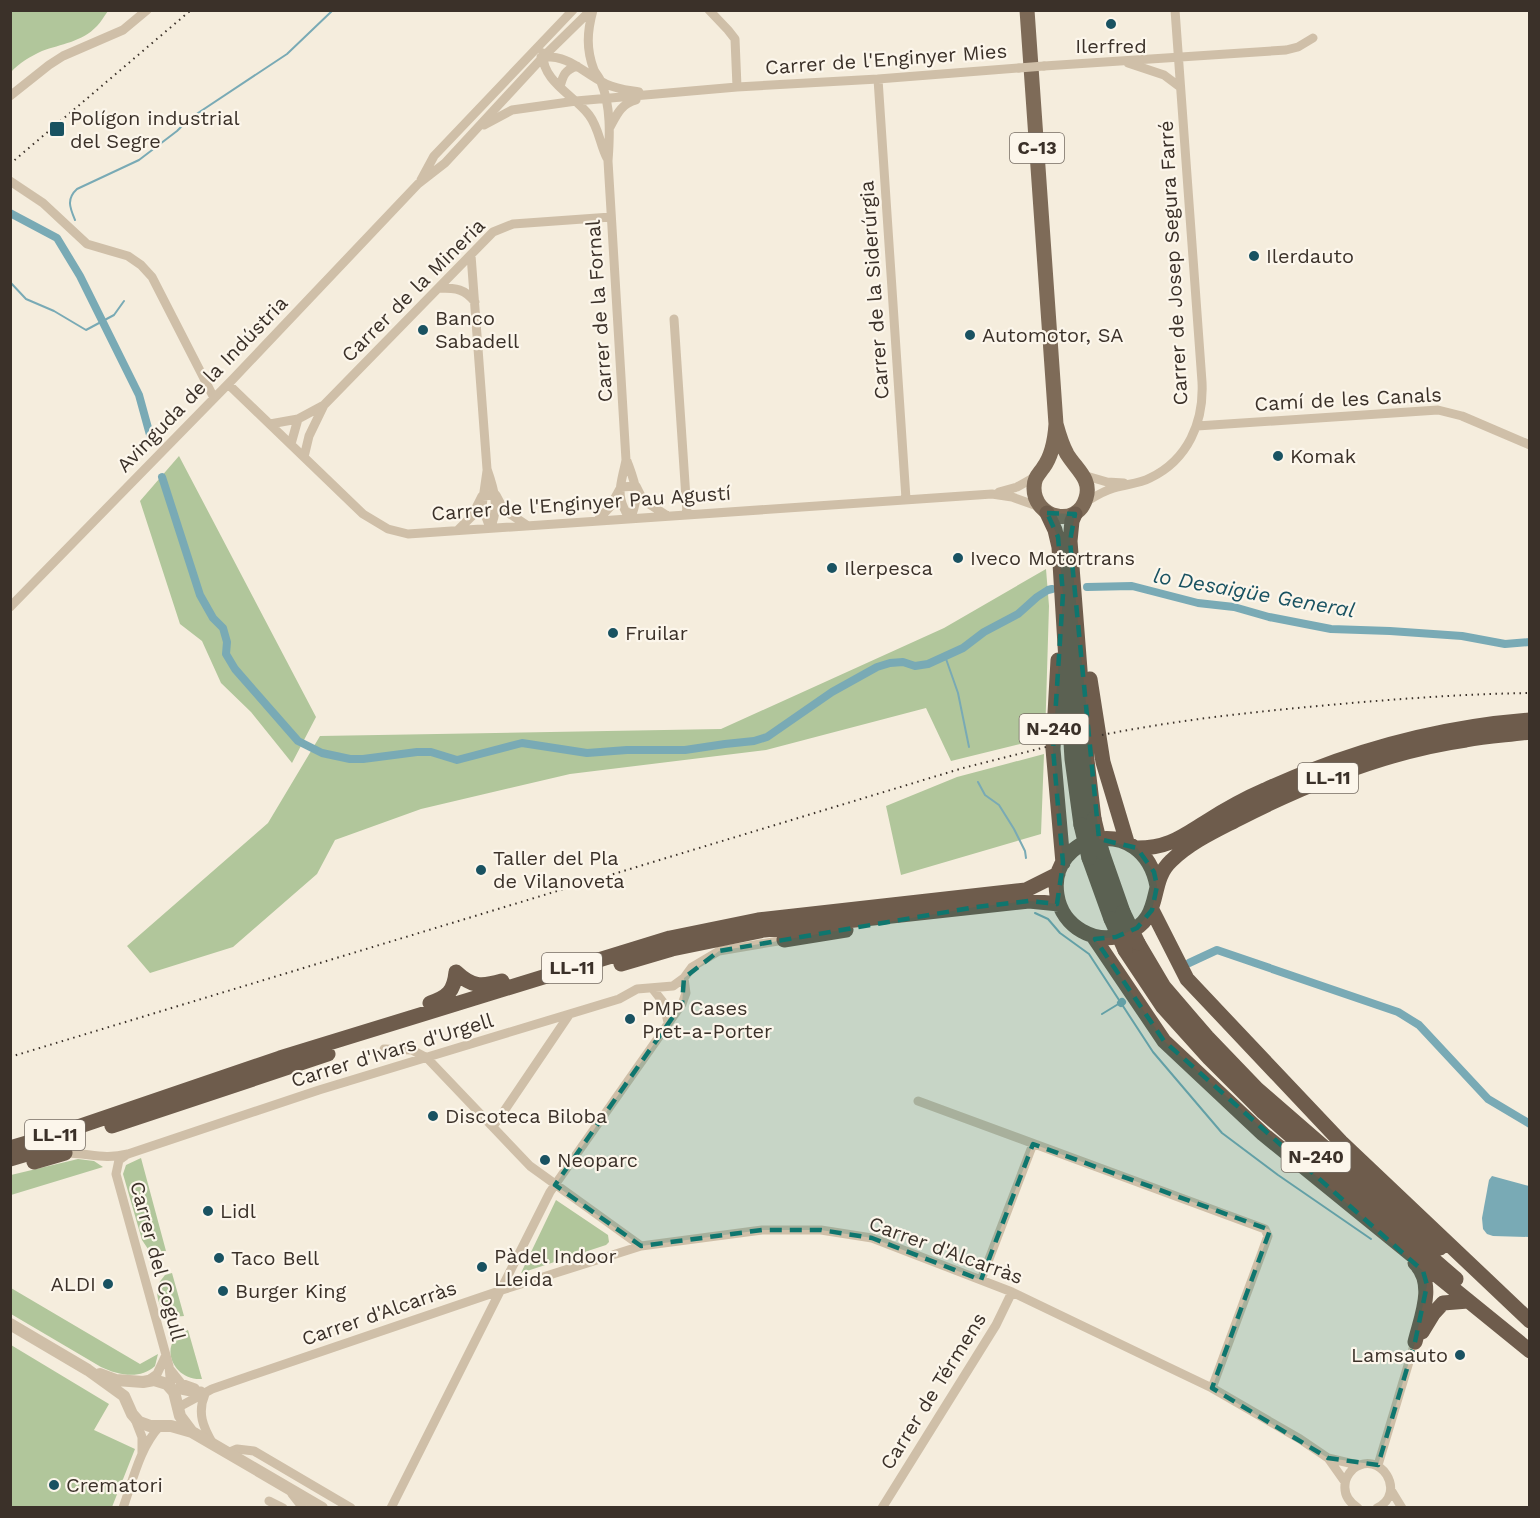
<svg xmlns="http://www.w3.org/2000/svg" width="1540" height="1518" font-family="'Work Sans',sans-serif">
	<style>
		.green { fill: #b1c69b }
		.water { fill: #79aab5 }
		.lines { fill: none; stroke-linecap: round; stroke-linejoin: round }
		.stream { stroke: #79aab5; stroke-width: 2 }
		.canal { stroke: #79aab5; stroke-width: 8 }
		.minor { stroke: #cfbfa8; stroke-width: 9 }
		.tertiary { stroke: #cfbfa8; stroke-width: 12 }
		.primary { stroke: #7e6b58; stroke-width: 15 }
		.trunk { stroke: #6e5c4c; stroke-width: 15 }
		.rail { stroke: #3b3129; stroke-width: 2; stroke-dasharray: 1.5 4.5; stroke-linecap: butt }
		.minor-bridge { stroke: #cfbfa8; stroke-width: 9 }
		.trunk-bridge { stroke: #6e5c4c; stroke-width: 15 }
		.marked { fill: #0f766e; fill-opacity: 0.2; stroke: #0f766e; stroke-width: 4.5; stroke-dasharray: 12 8; stroke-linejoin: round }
		.poi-dot { fill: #195261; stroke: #fcf6eb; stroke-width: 2 }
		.labels { text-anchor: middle; stroke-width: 4.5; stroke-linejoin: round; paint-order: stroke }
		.shield { fill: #fcf6eb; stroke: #756c63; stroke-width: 1.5 }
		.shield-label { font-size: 18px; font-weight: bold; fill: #3b3129 }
		.poi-label { font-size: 20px; fill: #3b3129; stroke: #fcf6eb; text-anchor: start }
		.street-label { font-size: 20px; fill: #3b3129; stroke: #fcf6eb }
		.water-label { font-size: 21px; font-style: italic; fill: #195261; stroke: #fcf6eb }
	</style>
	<rect width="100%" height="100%" fill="#f5eddd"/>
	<path class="green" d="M11 10H108V11C104 16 101 22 97 26 82 42 61 44 42 51 31 56 19 63 11 72Z
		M179 456 316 717 292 763 251 712 221 683 202 641 180 624 140 501Z
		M1046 569 1049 606 1045 738 951 761 926 708 766 750 570 774 421 809 335 840 317 874 233 947 150 973 127 946 268 823 320 736 721 729 944 628Z
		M1044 754 1041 834 901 875 886 806 957 777Z
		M141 1158 166 1251 154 1252 148 1249 142 1240 123 1174 126 1165Z
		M78 1159 94 1161 103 1167 11 1195V1175Z
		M556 1200 608 1235 609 1242 606 1245 521 1273Z
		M172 1273 184 1316C165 1319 154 1303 158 1284L165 1275Z
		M11 1288 140 1364 158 1354 155 1366C140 1380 118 1375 101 1367L11 1314Z
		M188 1330 202 1379C172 1381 156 1341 188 1330Z
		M11 1345 109 1404 94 1430 135 1449 112 1507H11Z"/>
	<path class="water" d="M1492 1176 1529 1186V1237L1493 1236 1487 1234 1483 1229 1482 1218 1489 1180Z"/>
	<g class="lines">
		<path class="stream" d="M75 220C70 208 66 199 77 189L139 160 177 131 189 119 287 54 333 10
			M10 282 26 299 54 311 86 330 114 315 124 301
			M945 656 958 693 969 747
			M978 782 985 795 999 805 1014 829 1025 851 1026 858
			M1035 913 1048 919 1060 933 1089 954 1153 1052 1222 1133 1278 1175 1371 1239
			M1102 1014 1120 1003"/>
		<path class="canal" d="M10 213 57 238 80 276 139 395 150 435
			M162 477 200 595 213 618 223 628 227 642 226 654 235 669 298 741 322 753 350 759H363L417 752H431L457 760 522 743 587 753 627 750H685L725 744 754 741 767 737 832 692 877 667 890 663 903 662 915 666 928 664 963 648 984 632 1018 614 1037 597 1048 590 1052 589
			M1087 587 1132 586 1198 603 1234 607 1269 617 1331 629 1390 631 1462 636 1505 644 1530 642
			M1189 963 1217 950 1398 1012 1419 1025 1488 1099 1530 1124
			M1121 1003 1122 1002"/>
		<path class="minor" d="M593 10C587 32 586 49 594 70 596 74 600 78 601 82 611 106 610 135 608 161L626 460C621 486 614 495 630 519
			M709 10 728 30 735 39 737 87
			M543 53C541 81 575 96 589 115 599 128 600 145 607 158
			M541 57C571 55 581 72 606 84 616 89 627 90 639 92
			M1128 63 1164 75 1180 87
			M1044 66 1286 50 1298 47 1313 38
			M878 79 906 499
			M560 87C563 75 565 70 577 66
			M10 96 49 65 63 56 123 30 147 10
			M484 125 512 110 576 101 737 87 878 79 1019 68
			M610 127C617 114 621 104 636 100
			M421 180 434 156 573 10
			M10 181 43 203 87 244 128 256 141 265 152 277 214 398
			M471 255 487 469C494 489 500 508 490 528
			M440 288C456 288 465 289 475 302
			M674 319 687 513
			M228 384 363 514 388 529 408 534 992 494 1012 497 1040 507
			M270 424 298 419 324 405 493 232 513 224 611 217
			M1197 426 1438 410 1462 416 1530 445
			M291 444 298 419
			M304 457 309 436 324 405
			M627 461C635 483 641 495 630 519
			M487 471 482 506 490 528
			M1083 475 1107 482 1124 483
			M999 492 1017 487 1035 477
			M1084 503C1094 497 1103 491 1114 488 1126 484 1138 484 1150 478 1188 460 1204 422 1202 382L1175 10
			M597 521 610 507 621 487 636 486 643 500 666 515
			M458 530 472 516 482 496 496 495 504 510 528 526
			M10 607 233 379 418 184 445 163 543 57 591 10
			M652 988 663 1002 668 1022
			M384 1049 412 1050 427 1058 530 1166 641 1246
			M918 1101 1265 1229 1268 1236 1212 1388
			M493 1126 500 1117 569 1015
			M65 1153C89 1153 103 1160 128 1154L319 1090 619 999 637 989 673 986 684 978 692 967 719 951 784 940
			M126 1155 119 1160 116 1174 169 1366 171 1388 191 1392 201 1391
			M981 1280 1033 1144
			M169 1368 181 1383 195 1388
			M147 1381 157 1374 165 1357
			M205 1394C197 1413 203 1427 213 1444
			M177 1408 212 1389 235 1381 502 1290 641 1246 762 1230H821L872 1238 1012 1292 1168 1367 1212 1388 1300 1439 1328 1458 1345 1482
			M135 1419 142 1437V1454
			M230 1452 237 1449 254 1451 351 1508
			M1328 1458 1358 1465
			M1378 1465 1415 1342
			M1391 1490 1402 1508
			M292 1494 303 1508
			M269 1501 283 1508
			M123 1508C133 1480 140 1447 160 1426
			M391 1508 550 1192 682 1004 686 993 684 978
			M882 1508 996 1325 1012 1292
			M1358 1508C1350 1503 1344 1495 1345 1485 1345 1479 1349 1473 1353 1469 1380 1448 1408 1493 1377 1508"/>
		<path class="tertiary" d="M10 1324 88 1370 124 1396 132 1414 139 1422 150 1426H171L192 1432 322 1508
			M100 1374 116 1380 143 1382 154 1380 167 1384 174 1392 180 1416 192 1432"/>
		<path class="primary" d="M1027 10 1056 424C1055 439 1052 456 1043 468 1038 475 1034 478 1034 488 1034 518 1077 529 1086 498 1092 479 1076 469 1067 454 1062 445 1059 435 1056 424"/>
		<path class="trunk" d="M1047 513 1055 530 1059 547 1072 759 1081 825
			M1075 514 1072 521 1070 541 1087 760 1094 819
			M1058 660 1053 749 1063 863
			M1090 679 1103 762 1127 842
			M1137 848C1167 848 1180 838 1204 823 1223 811 1244 799 1265 790 1348 752 1438 727 1530 720
			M1102 852 1123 912
			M1089 858 1111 919
			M1157 886C1143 811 1047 833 1057 895 1062 927 1096 946 1125 934 1165 919 1147 883 1171 861 1190 842 1217 830 1240 818 1311 782 1387 751 1466 740 1487 736 1508 735 1530 732
			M1152 910 1187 979 1341 1142 1530 1321
			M1093 936 1164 1041 1263 1134 1530 1351
			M784 940 846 930
			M1138 943 1164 987 1207 1037 1257 1089 1440 1248
			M1125 950 1163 1007 1209 1058 1262 1111 1456 1279
			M621 964 672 949 764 930 1029 901 1059 904
			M456 972C472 987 481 987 502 981
			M430 1003C448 997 454 991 456 972
			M112 1126 328 1054
			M10 1148 54 1135 280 1058 670 938 758 920 1026 890 1058 874
			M10 1159 47 1148
			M34 1162 65 1153
			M1415 1263C1436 1284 1421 1317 1415 1342
			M1422 1332 1433 1314 1443 1303 1468 1301"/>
		<path class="rail" d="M10 164 191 10
			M1102 735C1177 720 1252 712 1329 705 1396 699 1462 694 1530 693
			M10 1057 963 768 1046 747"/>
		<path class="minor-bridge" d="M1019 68 1044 66"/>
		<path class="trunk-bridge" d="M1094 819 1102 852
			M1081 825 1089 858
			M1123 912 1138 943
			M1111 919 1125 950"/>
	</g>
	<path class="marked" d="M1047 513 1075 514 1070 541 1099 839 1137 848 1154 872 1157 886 1152 910 1137 928 1116 937 1095 939 1164 1041 1423 1271 1427 1285 1415 1342 1378 1465 1328 1458 1212 1388 1270 1230 1033 1144 981 1280 872 1238 821 1230H762L641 1246 555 1185 682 1004 684 978 719 951 976 907 1029 901 1057 904 1063 863 1053 749 1063 594 1058 537Z"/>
	<g class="poi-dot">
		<circle cx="1111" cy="24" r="6"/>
		<rect x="49" y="121" width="16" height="16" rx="3"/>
		<circle cx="1254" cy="256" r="6"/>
		<circle cx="423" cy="330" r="6"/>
		<circle cx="970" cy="335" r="6"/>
		<circle cx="1278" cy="456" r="6"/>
		<circle cx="958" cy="558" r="6"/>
		<circle cx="832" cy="568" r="6"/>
		<circle cx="613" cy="633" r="6"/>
		<circle cx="481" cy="870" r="6"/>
		<circle cx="630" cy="1019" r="6"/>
		<circle cx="433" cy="1116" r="6"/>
		<circle cx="545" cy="1160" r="6"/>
		<circle cx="208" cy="1211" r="6"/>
		<circle cx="219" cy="1258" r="6"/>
		<circle cx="482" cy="1267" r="6"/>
		<circle cx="108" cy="1284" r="6"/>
		<circle cx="223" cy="1291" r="6"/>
		<circle cx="1460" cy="1355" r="6"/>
		<circle cx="54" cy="1485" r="6"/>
	</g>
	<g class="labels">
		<g class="shield">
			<rect x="1010" y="133" width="54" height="30" rx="4.5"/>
			<rect x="1019.5" y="714" width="69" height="30" rx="4.5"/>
			<rect x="1298" y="763" width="60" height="30" rx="4.5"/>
			<rect x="542" y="953" width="60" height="30" rx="4.5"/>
			<rect x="25" y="1120" width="60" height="30" rx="4.5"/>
			<rect x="1281.5" y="1142" width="69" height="30" rx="4.5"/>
		</g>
		<g class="shield-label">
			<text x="1037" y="154">C-13</text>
			<text x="1054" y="735">N-240</text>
			<text x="1328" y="784">LL-11</text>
			<text x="572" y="974">LL-11</text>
			<text x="55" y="1141">LL-11</text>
			<text x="1316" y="1163">N-240</text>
		</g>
		<g class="poi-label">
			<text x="1111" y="53" text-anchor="middle">Ilerfred</text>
			<text x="70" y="125">Polígon industrial<tspan x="70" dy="23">del Segre</tspan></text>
			<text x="1266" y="263">Ilerdauto</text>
			<text x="435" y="325">Banco<tspan x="435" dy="23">Sabadell</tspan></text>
			<text x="982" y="342">Automotor, SA</text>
			<text x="1290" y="463">Komak</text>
			<text x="970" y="565">Iveco Motortrans</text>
			<text x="844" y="575">Ilerpesca</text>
			<text x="625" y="640">Fruilar</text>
			<text x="493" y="865">Taller del Pla<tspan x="493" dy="23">de Vilanoveta</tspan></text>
			<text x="642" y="1015">PMP Cases<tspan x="642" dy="23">Pret-a-Porter</tspan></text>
			<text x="445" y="1123">Discoteca Biloba</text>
			<text x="557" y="1167">Neoparc</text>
			<text x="220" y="1218">Lidl</text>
			<text x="494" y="1263">Pàdel Indoor<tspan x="494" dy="23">Lleida</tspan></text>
			<text x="231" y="1265">Taco Bell</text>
			<text x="96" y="1291" text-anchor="end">ALDI</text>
			<text x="235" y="1298">Burger King</text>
			<text x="1448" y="1362" text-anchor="end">Lamsauto</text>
			<text x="66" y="1492">Crematori</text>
		</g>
		<g class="street-label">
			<text transform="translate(886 59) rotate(-4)" y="7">Carrer de l'Enginyer Mies</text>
			<text transform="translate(1173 263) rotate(-93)" y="7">Carrer de Josep Segura Farré</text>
			<text transform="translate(413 290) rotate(-45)" y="7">Carrer de la Mineria</text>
			<text transform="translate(874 290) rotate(-94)" y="7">Carrer de la Siderúrgia</text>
			<text transform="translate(599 311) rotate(-94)" y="7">Carrer de la Fornal</text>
			<text transform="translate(202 384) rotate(-46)" y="7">Avinguda de la Indústria</text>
			<text transform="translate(1348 399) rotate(-3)" y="7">Camí de les Canals</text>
			<text transform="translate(581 503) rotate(-4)" y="7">Carrer de l'Enginyer Pau Agustí</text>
			<text transform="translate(392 1050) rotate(-17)" y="7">Carrer d'Ivars d'Urgell</text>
			<text transform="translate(946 1250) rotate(20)" y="7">Carrer d'Alcarràs</text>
			<text transform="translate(158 1261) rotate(75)" y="7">Carrer del Cogull</text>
			<text transform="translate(379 1313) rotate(-19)" y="7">Carrer d'Alcarràs</text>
			<text transform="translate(933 1391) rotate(-58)" y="7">Carrer de Térmens</text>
		</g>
		<g class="water-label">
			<text transform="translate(1254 593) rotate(10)" y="7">lo Desaigüe General</text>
		</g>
	</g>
	<rect width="1540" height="1518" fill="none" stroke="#3b3129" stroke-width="24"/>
</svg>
